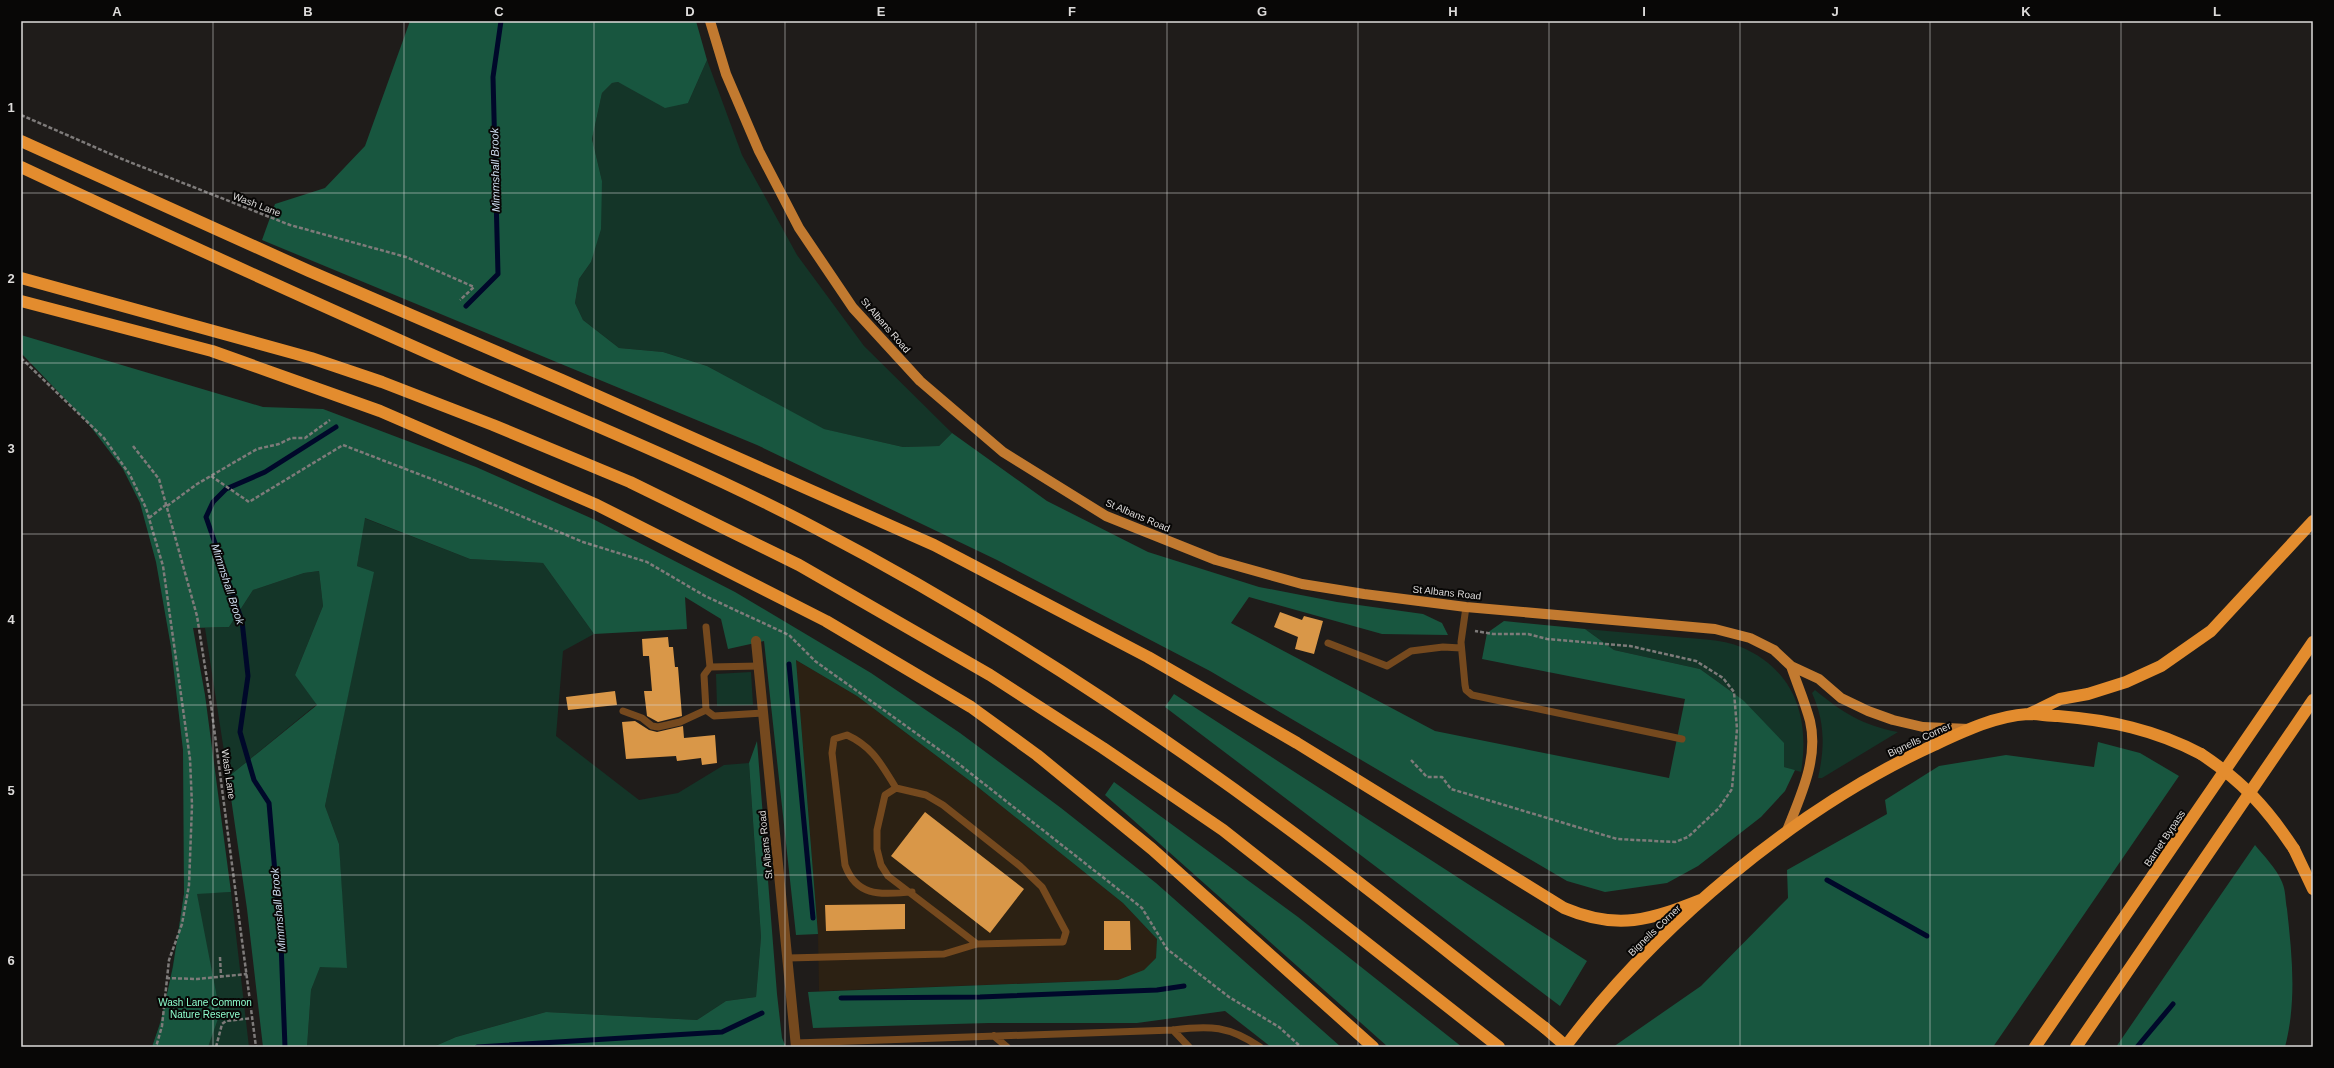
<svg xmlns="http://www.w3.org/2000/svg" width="2334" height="1068" font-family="Arial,sans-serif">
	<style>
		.industrial { fill: #2c2113 }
		.green { fill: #143528 }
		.forest { fill: #18563f }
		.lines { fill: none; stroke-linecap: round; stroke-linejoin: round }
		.stream { stroke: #00082a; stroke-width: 5 }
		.building { fill: #d99748 }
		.path { stroke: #7e7b7a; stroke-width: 2.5; stroke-dasharray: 4 2; stroke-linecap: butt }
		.lane { stroke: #75491e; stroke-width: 7 }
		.street { stroke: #75491e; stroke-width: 10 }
		.primary { stroke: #c27a30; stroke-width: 10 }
		.highway { stroke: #e38c2e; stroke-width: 12 }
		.highway-bridge { stroke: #e38c2e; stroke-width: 12 }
		.grid { fill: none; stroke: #dddbda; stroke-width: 1; stroke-opacity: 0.55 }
		.labels { text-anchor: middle; stroke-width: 4; stroke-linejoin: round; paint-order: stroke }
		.street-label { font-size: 10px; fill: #dddbda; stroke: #080706 }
		.park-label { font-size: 10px; fill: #8efdcd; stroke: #080706 }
		.water-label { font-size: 11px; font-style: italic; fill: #cfddf0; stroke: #080706 }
		.neatline { fill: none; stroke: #dddbda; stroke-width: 1.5 }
		.grid-label { font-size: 13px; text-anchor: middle; font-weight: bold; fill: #dddbda }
	</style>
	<rect width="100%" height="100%" fill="#1f1c1a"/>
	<path class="industrial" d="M796 660 857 696 974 784 1123 903 1157 939 1156 958 1144 971 1118 980 819 991 818 934Z"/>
	<path class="green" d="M707 60 742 155 797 255 864 346 952 433 939 446 903 447 823 429 707 366 663 352 619 348 583 320 575 303 579 279 591 262 602 181 592 139 602 93 612 83 618 82 642 93 688 103Z
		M364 518 470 559 543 563 594 634 563 651 556 736 639 800 678 793 724 765 749 763 761 937 756 997 726 1001 697 1020 546 1012 456 1037 433 1047H307L311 990 320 966 346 968 339 844 325 806 373 572 357 566Z
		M319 571 323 606 295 675 317 704 228 777 205 628 229 627 253 590 304 573Z
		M1585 629C1615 632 1645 634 1676 637 1697 639 1721 639 1741 647 1795 670 1810 718 1801 772L1784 767 1743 700 1700 669 1614 650Z
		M751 672 753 705 717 706 716 674Z
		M1815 690C1843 713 1862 725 1898 732L1822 778H1818C1825 747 1825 722 1812 693Z
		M231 892 249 1047H152C170 998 176 946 184 894Z"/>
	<path class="forest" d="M410 21H696L707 60 688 103 665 108 618 82 612 83 602 93 592 139 602 181 601 229 591 262 579 279 575 303 583 320 619 348 663 352 707 366 824 429 903 447 939 446 952 433 1047 501 1148 552 1259 587 1337 602 1423 614 1442 623 1448 635 1382 634 1249 597 1231 623 1435 731 1669 778 1685 699 1482 659 1487 633 1504 621 1585 629 1614 650 1700 669 1743 700 1784 743V767L1795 770 1785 791 1761 817 1698 866 1667 883 1605 892 1567 881 1210 671 997 560 757 445 262 240 275 204 325 188 365 146Z
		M21 335 263 407 323 409 476 467 593 519 735 592 871 673 960 733 1061 808 1156 883 1341 1047H1271L1225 1011 1137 1023H989L813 1028 808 992 1118 980 1144 970 1156 958 1157 939 1123 903 974 784 857 696 796 660 818 934 796 935 764 641 728 649 721 619 685 597 687 629 594 634 543 563 470 559 365 518 357 566 374 572 325 806 339 844 347 968 320 967 311 990 307 1047H263L247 909 228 777 317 705 295 675 323 606 319 571 304 573 253 590 229 627 193 628 205 695 231 892 197 894 220 1013 208 1047H152L161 1021 173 967 184 894 183 750 171 647 156 562 140 503 123 469 87 422 21 353Z
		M1174 694 1587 961 1560 1006 1165 707Z
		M757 741 777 994 782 1038 786 1047H433L456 1037 546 1012 697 1020 726 1001 756 997 761 937 749 763Z
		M2098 742 2140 753 2179 776 1993 1047H1613L1701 986 1788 898 1787 870 1887 814 1885 800 1939 766 2006 755 2094 767Z
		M1114 782 1298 917 1462 1047H1388L1105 795Z
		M2255 845C2264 856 2276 868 2282 882 2286 891 2285 900 2287 909 2292 955 2297 1001 2285 1047H2116Z"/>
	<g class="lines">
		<path class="stream" d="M466 306 498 274 493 77 501 21
			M789 664 813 918
			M1827 880 1927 936
			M841 998 980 997 1157 990 1184 986
			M285 1047 281 943 269 803 254 780 240 732 248 676 242 621 206 517 213 502 226 489 265 472 336 427
			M477 1047 722 1032 762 1013
			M2137 1047 2173 1004"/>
	</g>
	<path class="building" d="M1280 612 1302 620 1304 616 1323 621 1314 654 1295 649 1298 637 1274 627Z
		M668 637 669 647H673L675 667H678L682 716 658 722 647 716 644 691H652L649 656H643L642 639Z
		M615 691 617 705 568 710 566 697Z
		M635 721 649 730 657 732 683 726 684 738 715 735 717 763 702 765 701 758 677 761 676 756 626 759 622 722Z
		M925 812 1024 889 990 933 891 856Z
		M905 904V929L826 931 825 905Z
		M1104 921H1130L1131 950H1104Z"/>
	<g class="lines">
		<path class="path" d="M21 115 122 159 290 225 406 257 474 287 460 300
			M21 358 104 438 130 475 146 508 163 566 190 759 192 805 189 885 182 924 169 960 162 1026 156 1047
			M133 446 159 479 197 616 211 705 256 1047
			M211 476 249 502 343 445 442 483 583 542 647 562 705 596 789 635 815 661 955 761 1142 908 1167 949 1229 997 1279 1027 1301 1047
			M167 506 197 484 257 449 279 444 291 438H305L330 420
			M149 518 167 504
			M1411 760 1427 777H1442L1451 789 1617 839 1675 842 1688 837 1719 808 1732 789 1737 729 1734 692 1723 678 1696 661 1630 646 1547 639 1528 634H1493L1475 631
			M220 957 221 977
			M166 978 197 979 247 974
			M216 1047 222 1024 226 1021 253 1018"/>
		<path class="lane" d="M1466 607 1461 642 1465 685 1466 690 1472 695 1682 739
			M706 627 710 667
			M1328 643 1387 666 1411 651 1443 647 1461 648
			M759 666 710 667 704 675 706 710 714 716 763 713
			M623 711 642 718 652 726 658 727 680 722 706 710
			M896 788C881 764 873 747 847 735L834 739 832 753 845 865C857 898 882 894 912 892
			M788 958 944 954 977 944 1063 942 1066 932 1042 887 1020 866 943 805 926 795 896 788 885 795 877 830V849L881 865 888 876 977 944
			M1173 1030 1189 1047
			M994 1036 1007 1047
			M796 1043 1173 1030C1210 1025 1229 1026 1260 1047"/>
		<path class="street" d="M756 641 796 1047"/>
		<path class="primary" d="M710 21 726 74 759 151 799 228 853 308 920 381 1003 452 1106 516 1216 560 1302 584 1364 594 1466 607 1715 629 1750 638 1774 650 1791 666 1819 679 1841 698 1868 711 1893 720 1923 727 1969 729
			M1786 833C1800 797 1819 759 1810 721 1805 702 1797 684 1791 666"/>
		<path class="highway" d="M21 141 309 271 562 380 934 545 1148 657 1297 743 1564 908C1618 931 1650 920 1703 899
			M21 167C170 237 320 305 471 372 587 422 705 470 817 529 978 613 1133 714 1279 822 1369 888 1456 959 1545 1028
			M21 278 311 358 382 382 493 425 630 482 799 565 990 675 1103 748 1223 830 1499 1047
			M21 301 212 351 380 411 597 505 826 621 971 707 1037 755 1152 849 1373 1047
			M2029 714 2060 699 2088 694 2126 682 2161 666 2211 631 2313 521
			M2294 849 2313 889
			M1565 1047C1656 926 1796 808 1934 745 1964 731 1995 716 2028 714 2038 714 2048 716 2058 716 2109 720 2156 730 2201 754
			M2035 1047 2313 642
			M2076 1047 2313 700"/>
		<path class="highway-bridge" d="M2201 754C2242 781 2267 808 2294 849
			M1545 1028 1567 1047"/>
	</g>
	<path class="grid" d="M213 21V1047M404 21V1047M594 21V1047M785 21V1047M976 21V1047M1167 21V1047M1358 21V1047M1549 21V1047M1740 21V1047M1930 21V1047M2121 21V1047M21 193H2313M21 363H2313M21 534H2313M21 705H2313M21 875H2313"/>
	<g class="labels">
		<g class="street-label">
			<text transform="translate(257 204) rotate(21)" y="4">Wash Lane</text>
			<text transform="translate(886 325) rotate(49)" y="4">St Albans Road</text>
			<text transform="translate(1138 515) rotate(23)" y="4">St Albans Road</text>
			<text transform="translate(1447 592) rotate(6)" y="4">St Albans Road</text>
			<text transform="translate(1919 739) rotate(-25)" y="4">Bignells Corner</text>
			<text transform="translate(229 774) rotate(82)" y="4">Wash Lane</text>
			<text transform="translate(2164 838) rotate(-56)" y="4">Barnet Bypass</text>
			<text transform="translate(765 845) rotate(-96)" y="4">St Albans Road</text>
			<text transform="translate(1654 930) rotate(-44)" y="4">Bignells Corner</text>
		</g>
		<g class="park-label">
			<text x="205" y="1006">Wash Lane Common<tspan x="205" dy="12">Nature Reserve</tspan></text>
		</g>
		<g class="water-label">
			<text transform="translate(495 170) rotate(-91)" y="4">Mimmshall Brook</text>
			<text transform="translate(228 584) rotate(72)" y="4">Mimmshall Brook</text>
			<text transform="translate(278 910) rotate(-95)" y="4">Mimmshall Brook</text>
		</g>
	</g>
	<rect width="2334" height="1068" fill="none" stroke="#080706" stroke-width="44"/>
	<rect x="22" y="22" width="2290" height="1024" class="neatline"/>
	<g class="grid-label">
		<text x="117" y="16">A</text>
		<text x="308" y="16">B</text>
		<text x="499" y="16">C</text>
		<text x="690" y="16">D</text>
		<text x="881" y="16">E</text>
		<text x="1072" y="16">F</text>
		<text x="1262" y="16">G</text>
		<text x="1453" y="16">H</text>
		<text x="1644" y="16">I</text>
		<text x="1835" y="16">J</text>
		<text x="2026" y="16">K</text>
		<text x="2217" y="16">L</text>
		<text x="11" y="112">1</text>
		<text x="11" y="283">2</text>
		<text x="11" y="453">3</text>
		<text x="11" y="624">4</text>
		<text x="11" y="795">5</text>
		<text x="11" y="965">6</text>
	</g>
</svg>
